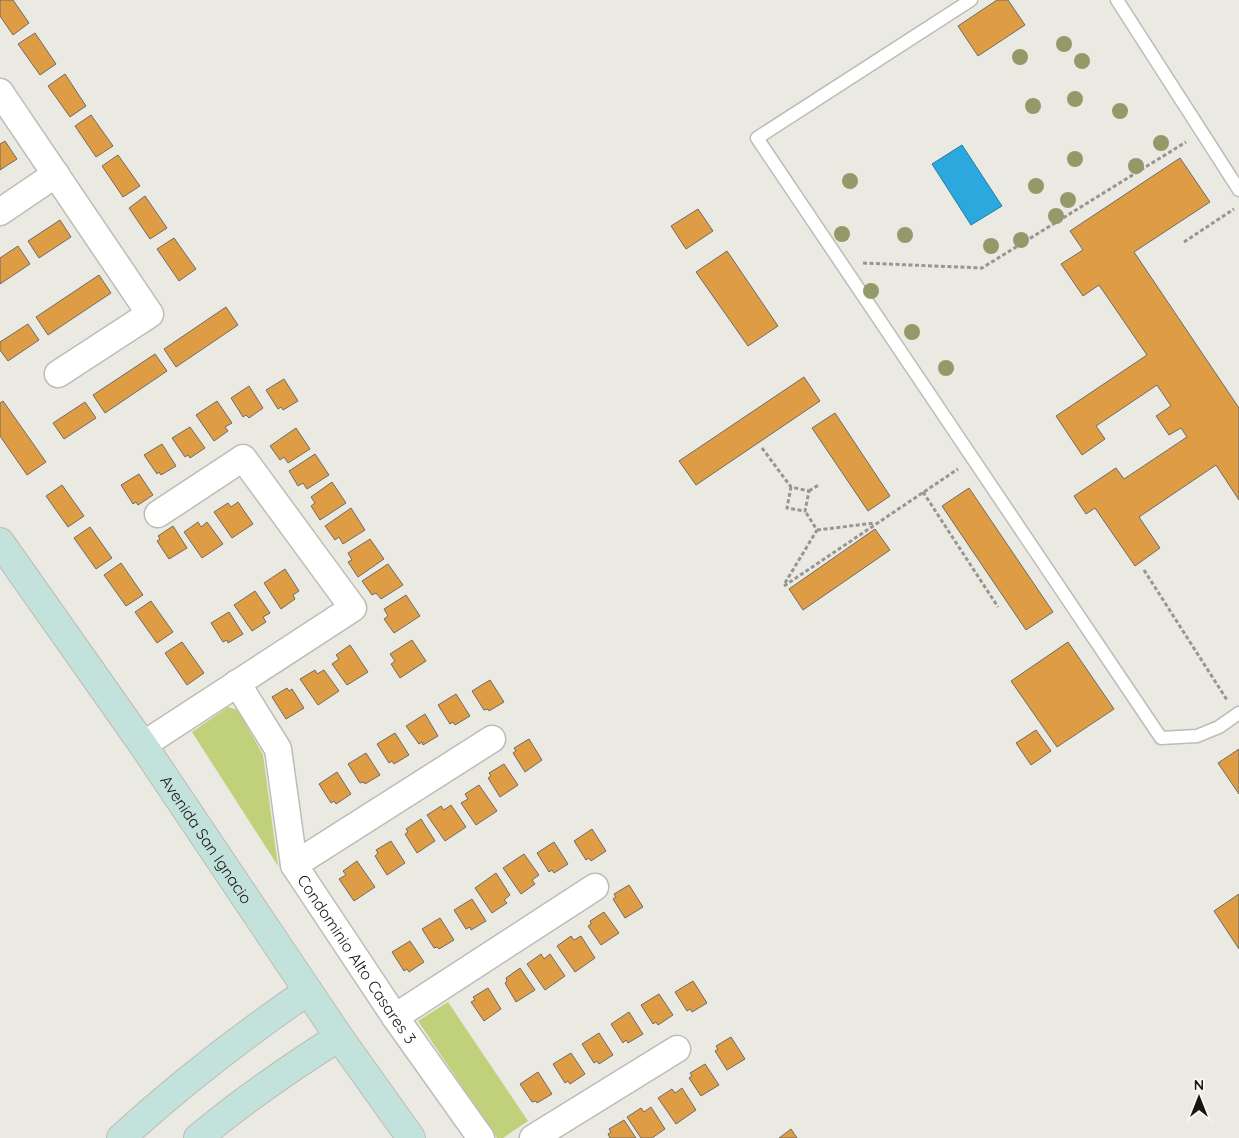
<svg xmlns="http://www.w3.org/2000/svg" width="1239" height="1138" font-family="Quicksand,sans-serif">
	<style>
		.green { fill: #c1d07a }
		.water { fill: #2ba8dd; stroke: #257ca0 }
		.building { fill: #de9d44; stroke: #6f6b67 }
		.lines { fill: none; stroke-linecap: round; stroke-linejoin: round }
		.lane-casing { stroke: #bdbcb6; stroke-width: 15 }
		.street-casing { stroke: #bdbcb6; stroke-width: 29 }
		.secondary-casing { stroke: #bdbcb6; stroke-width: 30 }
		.path { stroke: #979691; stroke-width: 3; stroke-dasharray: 4 2.5; stroke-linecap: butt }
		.lane { stroke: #fff; stroke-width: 12 }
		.street { stroke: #fff; stroke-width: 26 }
		.secondary { stroke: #c4e2dc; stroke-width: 28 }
		.tree { fill: #94996a }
		.labels { text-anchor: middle; stroke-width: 4; stroke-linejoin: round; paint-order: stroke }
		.street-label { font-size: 16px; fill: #161513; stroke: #f7f6f0 }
	</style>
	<rect width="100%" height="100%" fill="#eae9e2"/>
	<path class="green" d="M228 707 238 710 263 755 278 866 192 732Z
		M448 1002 528 1121 503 1138H497L418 1021Z"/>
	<path class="water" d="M962 145 1002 206 971 225 932 164Z"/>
	<path class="building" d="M0 0H13L29 23 13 35 0 16Z
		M997 0H1008L1025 25 978 56 958 26Z
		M35 33 56 64 40 75 18 44Z
		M65 74 86 106 70 117 48 86Z
		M91 115 113 146 96 157 75 126Z
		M5 141 17 159 0 170V144Z
		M118 155 140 186 123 197 102 166Z
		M1180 158 1210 202 1134 252 1239 408V500L1216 465 1139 517 1160 548 1135 566 1095 508 1086 514 1074 496 1116 468 1124 479 1187 437 1181 428 1169 435 1156 416 1171 406 1157 385 1096 426 1105 439 1082 455 1056 416 1147 355 1099 285 1083 296 1061 264 1083 250 1070 231Z
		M145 196 167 228 150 239 129 208Z
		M698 209 713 231 686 249 671 226Z
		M60 220 71 237 39 258 28 241Z
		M174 238 196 269 179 281 157 249Z
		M18 246 30 264 0 284V258Z
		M727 251 778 326 748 346 696 272Z
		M99 275 111 293 48 335 36 317Z
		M226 307 238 325 176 367 164 349Z
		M28 324 39 340 8 361 0 350V342Z
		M155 354 167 371 105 413 93 395Z
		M804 377 820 401 696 485 679 461Z
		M284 379 298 401 283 410 281 407 278 409 266 390Z
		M249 386 263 408 249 418 246 415 243 417 231 398Z
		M3 401 46 462 27 475 0 436V403Z
		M217 401 232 423 225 427 228 431 214 441 196 415Z
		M85 402 96 418 64 439 53 423Z
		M835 413 890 496 868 511 812 428Z
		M190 427 205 448 190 458 188 455 185 457 172 438Z
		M296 428 310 449 288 463 284 457 280 460 270 446Z
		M162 444 176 466 161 475 159 472 157 474 144 455Z
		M315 454 329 475 307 489 303 483 298 486 289 471Z
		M139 474 153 495 138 505 136 502 133 504 121 485Z
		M332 482 346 503 320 520 311 506 315 503 311 497Z
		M62 485 84 516 68 527 46 496Z
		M969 488 1053 612 1026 630 942 506Z
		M238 502 253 524 232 538 214 512 228 503 231 507Z
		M351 508 365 530 343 544 339 537 335 540 325 526Z
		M198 522 201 527 207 522 223 544 202 558 184 532Z
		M173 526 187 548 169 559 157 541 160 539 158 536Z
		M90 527 112 558 96 569 74 538Z
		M875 529 890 550 803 610 789 589Z
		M370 539 384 559 358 577 348 562 352 560 348 553Z
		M121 563 143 595 126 606 104 575Z
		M388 564 403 585 381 599 376 593 372 595 362 581Z
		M285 569 299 591 293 595 295 599 281 609 264 583Z
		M255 591 270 613 263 617 266 622 252 631 234 605Z
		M406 595 420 616 394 633 384 619 388 616 384 609Z
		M151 601 173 632 157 643 135 612Z
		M229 612 243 634 228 643 227 640 223 642 211 623Z
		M412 640 426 661 400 678 391 664 395 661 390 654Z
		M182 642 204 673 187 685 165 653Z
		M1068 642 1114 709 1057 747 1011 681Z
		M350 645 368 672 347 685 332 664 339 659 336 655Z
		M315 670 317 674 324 670 339 691 318 705 300 679Z
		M490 680 504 702 489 711 488 709 484 710 472 691Z
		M287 688 289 691 292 689 304 708 286 719 272 697Z
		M456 694 470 716 455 725 453 722 450 724 438 705Z
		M425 714 438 736 423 745 422 742 419 744 406 726Z
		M1036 730 1051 751 1031 765 1016 743Z
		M395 733 409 755 394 764 392 761 389 763 377 744Z
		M529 739 542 760 525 772 513 753 516 751 514 748Z
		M1239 749V794L1218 763Z
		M366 753 380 775 365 784 364 782 360 783 348 764Z
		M504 764 518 785 500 797 488 778 491 776 489 773Z
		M337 772 351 794 336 804 334 801 331 803 319 784Z
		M479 785 497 811 476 825 461 803 468 799 465 794Z
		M451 805 466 827 445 841 427 815 441 806 444 810Z
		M421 819 435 841 417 853 405 834 408 832 406 829Z
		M592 829 606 851 591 861 589 858 586 860 574 841Z
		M391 841 405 863 387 875 375 856 378 853 376 850Z
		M554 842 568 864 554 873 552 870 549 872 537 853Z
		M524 854 539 875 532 880 535 884 521 894 503 868Z
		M357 861 375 887 354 901 339 879 346 875 343 871Z
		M496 873 510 895 504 900 507 903 492 913 475 888Z
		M629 885 643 907 625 918 613 899 616 897 614 894Z
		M1239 894V949L1214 911Z
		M472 899 486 921 471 930 470 927 466 929 454 910Z
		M604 912 619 933 601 945 588 926 591 924 590 921Z
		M440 918 454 940 439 949 437 947 434 948 422 929Z
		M571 936 574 940 581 936 595 958 575 972 557 946Z
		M410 941 424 962 409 972 407 969 404 971 392 952Z
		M541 954 544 959 550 954 565 976 545 990 527 964Z
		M520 968 535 990 516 1002 505 983 507 981 506 978Z
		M693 981 707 1003 692 1012 690 1009 687 1011 675 992Z
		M488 988 501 1009 484 1021 471 1002 475 1000 473 997Z
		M659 994 673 1015 658 1025 656 1022 653 1024 641 1005Z
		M629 1012 643 1034 628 1043 626 1040 623 1043 611 1024Z
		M599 1033 613 1055 599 1064 597 1061 594 1063 582 1044Z
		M731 1037 745 1059 727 1070 715 1051 718 1049 716 1046Z
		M571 1053 585 1074 570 1084 568 1081 565 1083 553 1064Z
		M705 1064 719 1085 701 1096 689 1078 692 1076 690 1073Z
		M538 1072 552 1094 537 1103 536 1101 532 1102 520 1084Z
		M682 1088 696 1110 676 1124 658 1098 672 1089 675 1093Z
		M651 1107 665 1129 652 1138H641L627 1117 641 1108 644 1112Z
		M624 1120 636 1138H610L608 1134 611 1132 609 1129Z
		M791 1129 797 1138H779Z"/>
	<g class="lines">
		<g class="lane-casing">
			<path id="lane" d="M971 0 757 138 1161 738 1197 736 1219 727 1239 713
				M1117 0 1239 190"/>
		</g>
		<g class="street-casing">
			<g id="street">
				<path d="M0 92 150 314 58 374"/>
				<path d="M0 212 56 174"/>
				<path id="s1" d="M237 683 278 749 294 865 395 1017 481 1138"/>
				<path d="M143 745 353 608 243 458 158 514"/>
				<path d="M294 865 492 739"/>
				<path d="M395 1017 595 887"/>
				<path d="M533 1138 677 1049"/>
			</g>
		</g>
		<g class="secondary-casing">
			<g id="secondary">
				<path id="s2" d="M0 542 143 745 339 1037 411 1138"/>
				<path d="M121 1138C180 1084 242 1036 308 991"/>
				<path d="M198 1138C242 1101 290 1068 339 1037"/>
			</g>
		</g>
		<path class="path" d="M1184 242 1234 209
			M863 263 982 268 1186 142
			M762 448 791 487 809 491 805 511 787 508 791 487
			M809 491 820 484
			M923 492 998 607
			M817 530 875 523
			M1144 570 1227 700
			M785 583 817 530 805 511
			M784 586 958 469"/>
		<use href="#lane" class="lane"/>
		<use href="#street" class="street"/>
		<use href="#secondary" class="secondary"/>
	</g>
	<g class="tree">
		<circle cx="1064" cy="44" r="8"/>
		<circle cx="1020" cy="57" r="8"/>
		<circle cx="1082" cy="61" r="8"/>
		<circle cx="1075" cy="99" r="8"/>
		<circle cx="1033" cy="106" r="8"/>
		<circle cx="1120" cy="111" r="8"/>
		<circle cx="1161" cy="143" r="8"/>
		<circle cx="1075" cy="159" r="8"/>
		<circle cx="1136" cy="166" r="8"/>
		<circle cx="850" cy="181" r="8"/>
		<circle cx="1036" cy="186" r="8"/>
		<circle cx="1068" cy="200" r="8"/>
		<circle cx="1056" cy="216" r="8"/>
		<circle cx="842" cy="234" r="8"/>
		<circle cx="905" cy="235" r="8"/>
		<circle cx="1021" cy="240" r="8"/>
		<circle cx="991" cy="246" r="8"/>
		<circle cx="871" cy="291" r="8"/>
		<circle cx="912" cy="332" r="8"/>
		<circle cx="946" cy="368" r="8"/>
	</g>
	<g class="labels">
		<g class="street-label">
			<text dy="6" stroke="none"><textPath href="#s2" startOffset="362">Avenida San Ignacio</textPath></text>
			<text dy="6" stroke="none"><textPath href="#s1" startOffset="308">Condominio Alto Casares 3</textPath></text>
		</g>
	</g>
	<g transform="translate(1199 1098)" stroke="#f7f6f0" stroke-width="4" paint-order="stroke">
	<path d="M0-4L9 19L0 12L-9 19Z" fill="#161513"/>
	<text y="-8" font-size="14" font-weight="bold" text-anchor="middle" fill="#161513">N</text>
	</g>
</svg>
